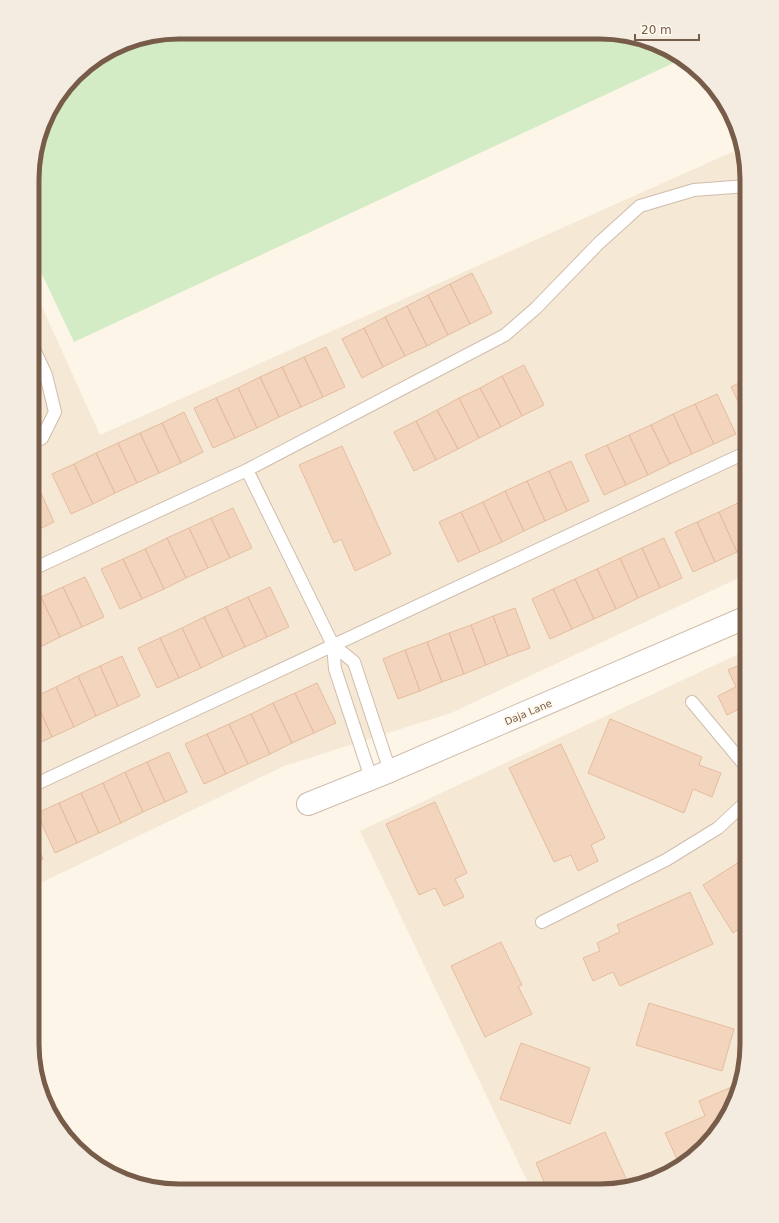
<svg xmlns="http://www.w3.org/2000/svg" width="779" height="1223" font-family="'DejaVu Sans',sans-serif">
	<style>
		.residential { fill: #f5e8d5 }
		.green { fill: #d3ecc5 }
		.building { fill: #f3d5be; stroke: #e6bc9e }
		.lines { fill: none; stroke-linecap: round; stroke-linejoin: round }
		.service-casing { stroke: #cfbdac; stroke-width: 14 }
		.minor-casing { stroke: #cfbdac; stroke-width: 24 }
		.service { stroke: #fff; stroke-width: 12 }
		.minor { stroke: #fff; stroke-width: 22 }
		.labels { text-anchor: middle; stroke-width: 4; stroke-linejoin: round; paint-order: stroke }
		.street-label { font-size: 10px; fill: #785c4a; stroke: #fff9ee }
		.rim { fill: none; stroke: #785c4a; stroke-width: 5 }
	</style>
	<rect width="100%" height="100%" fill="#fdf5e7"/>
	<path class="residential" d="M741 148 747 179V574L451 713 284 766 32 887 33 287 100 435Z
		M747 650V1054L739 1091 722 1126 697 1155 656 1180 600 1191H532L360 831Z"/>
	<path class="green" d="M179 32 619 33 682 59 74 342 33 255V160L47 114 82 69 123 43Z"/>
	<path class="building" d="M472 273 492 313 470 324 450 284Z
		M450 284 470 324 448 335 428 295Z
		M428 295 448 335 427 346 407 306Z
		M407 306 427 346 405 356 385 317Z
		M385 317 405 356 383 367 364 328Z
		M364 328 383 367 362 378 342 339Z
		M326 347 345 387 323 397 304 357Z
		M304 357 323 397 301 407 282 367Z
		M524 365 544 405 522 416 502 376Z
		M282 367 301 407 279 417 260 377Z
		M502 376 522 416 501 427 480 388Z
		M260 377 279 417 257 428 238 388Z
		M747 379V419L731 387Z
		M238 388 257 428 235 438 216 398Z
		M480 388 501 427 479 438 459 398Z
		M717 394 736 434 714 444 695 404Z
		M216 398 235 438 213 448 194 408Z
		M459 398 479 438 458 449 437 410Z
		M695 404 714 444 692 454 673 414Z
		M437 410 458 449 436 460 416 421Z
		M184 412 203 452 181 463 162 423Z
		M673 414 692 454 670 464 651 425Z
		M416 421 436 460 414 471 394 432Z
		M162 423 181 463 159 473 140 433Z
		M651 425 670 464 648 475 629 435Z
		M140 433 159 473 137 483 118 443Z
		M629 435 648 475 626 485 607 445Z
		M118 443 137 483 115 493 96 453Z
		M607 445 626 485 604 495 585 455Z
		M342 446 391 554 355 571 341 539 334 543 299 465Z
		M96 453 115 493 93 504 74 464Z
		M571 461 589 501 567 511 549 471Z
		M74 464 93 504 71 514 52 474Z
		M549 471 567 511 545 521 527 481Z
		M527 481 545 521 524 531 505 491Z
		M36 482 54 522 33 532V483Z
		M505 491 524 531 502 542 483 502Z
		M747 499V516L740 502Z
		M483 502 502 542 480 552 461 512Z
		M740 502 747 516V547L737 552 719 512Z
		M233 508 252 548 230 558 211 518Z
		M461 512 480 552 458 562 439 522Z
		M719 512 737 552 715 562 697 522Z
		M211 518 230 558 208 568 189 528Z
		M697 522 715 562 693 572 675 532Z
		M189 528 208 568 186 578 167 538Z
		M167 538 186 578 164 589 145 549Z
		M664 538 682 578 660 588 642 548Z
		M642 548 660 588 638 598 620 558Z
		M145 549 164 589 142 599 123 559Z
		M620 558 638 598 616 609 597 569Z
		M123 559 142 599 120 609 101 569Z
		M597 569 616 609 594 619 575 579Z
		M85 577 104 617 82 627 63 587Z
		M575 579 594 619 572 629 553 589Z
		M63 587 82 627 60 637 41 597Z
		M270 587 289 627 267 637 248 597Z
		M553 589 572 629 550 639 532 599Z
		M41 597 60 637 38 648 33 637V601Z
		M248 597 267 637 245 647 226 607Z
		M226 607 245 647 223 657 204 617Z
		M515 608 530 648 508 656 493 616Z
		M493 616 508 656 486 665 471 625Z
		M204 617 223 657 201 668 182 628Z
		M471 625 486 665 464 674 449 633Z
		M182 628 201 668 179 678 160 638Z
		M449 633 464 674 442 682 427 642Z
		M160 638 179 678 157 688 138 648Z
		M427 642 442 682 420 691 405 650Z
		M405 650 420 691 398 699 383 659Z
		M122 656 140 696 118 706 100 666Z
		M747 662V710L745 706 727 715 718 696 736 687 728 670Z
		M100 666 118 706 96 716 78 676Z
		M78 676 96 716 74 727 56 687Z
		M317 683 336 723 314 733 295 693Z
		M56 687 74 727 52 737 34 697Z
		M295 693 314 733 292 743 273 703Z
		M34 697 52 737 32 746V698Z
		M273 703 292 743 270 754 251 714Z
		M251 714 270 754 248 764 229 724Z
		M610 719 702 757 699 765 721 773 712 797 693 789 684 813 588 773Z
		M229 724 248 764 226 774 207 734Z
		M207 734 226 774 204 784 185 744Z
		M561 744 605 838 591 845 598 861 578 871 571 855 554 862 509 768Z
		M169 752 187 792 165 802 147 762Z
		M147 762 165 802 143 812 125 772Z
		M125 772 143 812 121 823 103 783Z
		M103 783 121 823 99 833 81 793Z
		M81 793 99 833 77 843 59 803Z
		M435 802 467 873 455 879 464 897 444 906 435 888 419 895 386 824Z
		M59 803 77 843 55 853 37 813Z
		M32 836 43 859 32 864Z
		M747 857V924L733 933 703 885Z
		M690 892 713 944 620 986 613 972 593 981 583 958 600 951 597 943 620 932 617 925Z
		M501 942 522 985 518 986 532 1014 485 1037 451 966Z
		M649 1003 734 1029 722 1071 636 1045Z
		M521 1043 590 1068 570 1124 500 1099Z
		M741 1083 739 1091 722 1126 698 1153 697 1151 677 1159 665 1133 705 1116 699 1101Z
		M605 1132 628 1183 616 1188 600 1191H548L536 1163Z"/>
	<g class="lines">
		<g class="service-casing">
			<path id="service" d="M33 443 42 438 55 412 46 375 33 347
				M247 470 333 645 335 669 371 778
				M33 569 247 470 505 335 536 308 599 243 640 206 694 190 747 186
				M333 645 354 662 390 771
				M692 702 747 768
				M32 786 747 452
				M542 922 666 860 718 828 747 801"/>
		</g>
		<g class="minor-casing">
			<path id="minor" d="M308 804 390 771 747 617"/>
		</g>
		<use href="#service" class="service"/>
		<use href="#minor" class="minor"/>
	</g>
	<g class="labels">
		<g class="street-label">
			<text transform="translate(528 712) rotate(-23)" y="4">Daja Lane</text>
		</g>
	</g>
	<path d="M0 0H779V1223H0ZM179 39H600A140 140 0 0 1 740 179V1044A140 140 0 0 1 600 1184H179A140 140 0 0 1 39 1044V179A140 140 0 0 1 179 39Z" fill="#f4ece1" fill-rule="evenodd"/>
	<path class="rim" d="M179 39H600A140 140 0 0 1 740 179V1044A140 140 0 0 1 600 1184H179A140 140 0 0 1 39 1044V179A140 140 0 0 1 179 39Z"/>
	<path d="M635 34v6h64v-6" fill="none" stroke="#785c4a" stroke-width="2"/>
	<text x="641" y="34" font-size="12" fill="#785c4a" stroke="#fff9ee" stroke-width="3" paint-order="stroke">20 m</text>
</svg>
